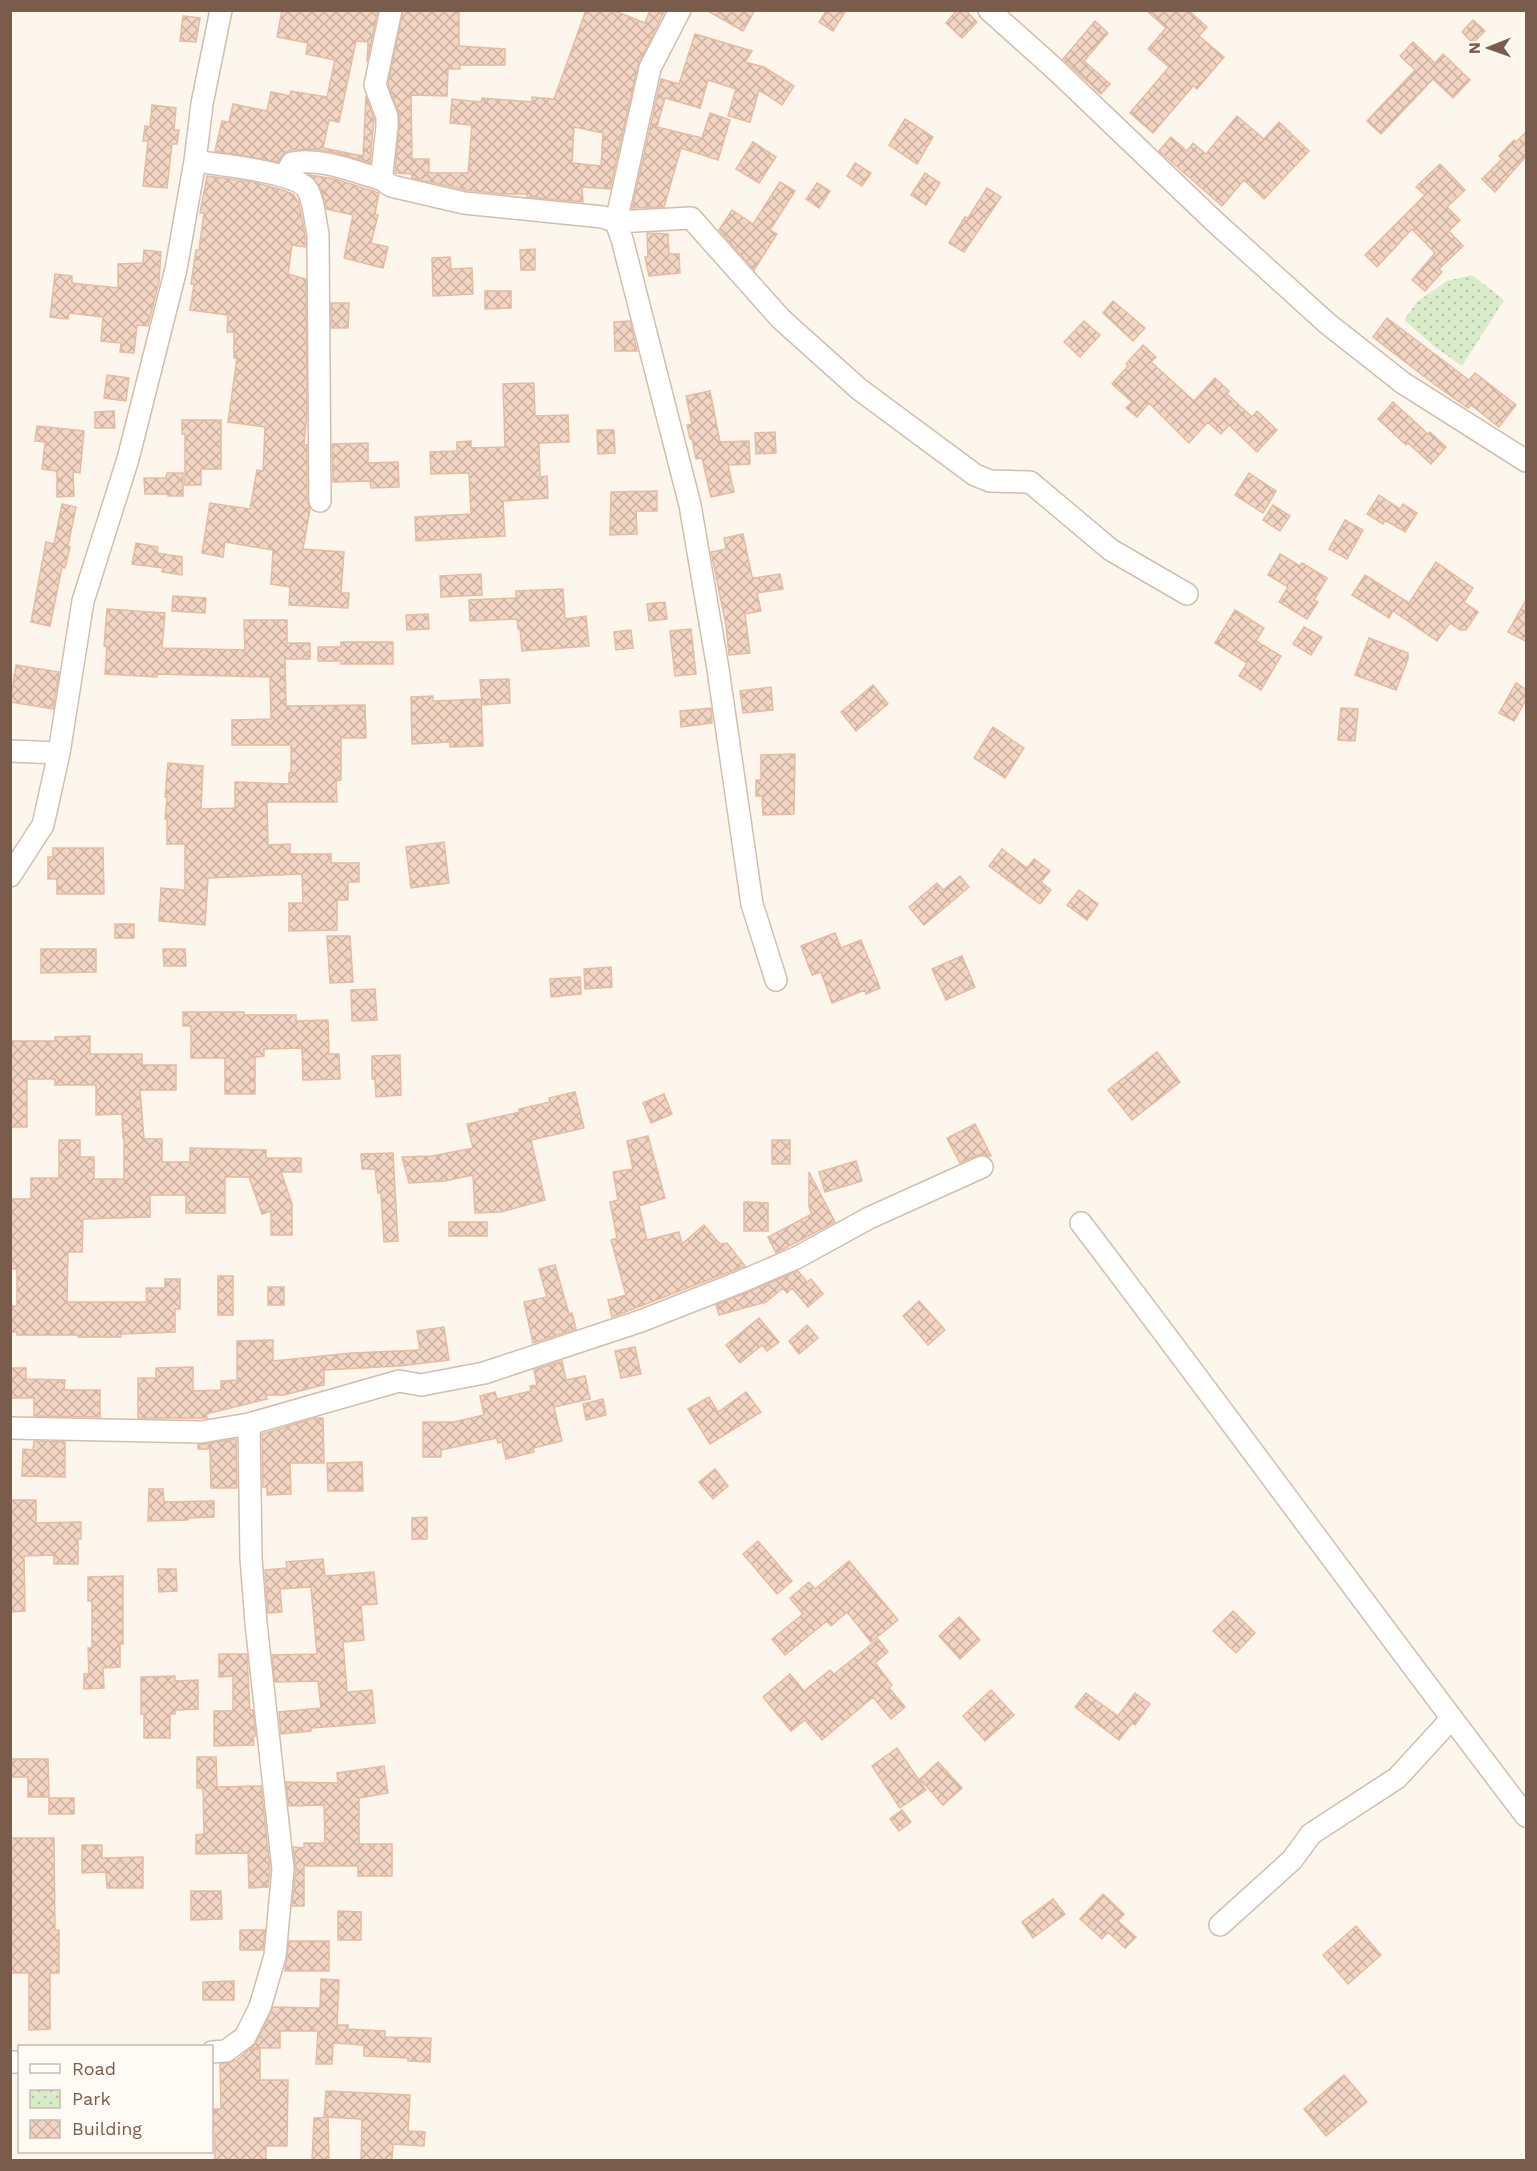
<svg xmlns="http://www.w3.org/2000/svg" width="1537" height="2171" font-family="'Work Sans',sans-serif">
	<style>
		.park { fill: url(#park-dots) }
		.building { fill: url(#building-cross-hatch); stroke: #e6bba3; stroke-width: 1.5; fill-rule: evenodd }
		.lines { fill: none; stroke-linecap: round; stroke-linejoin: round }
		.minor-casing { stroke: #d1beb0; stroke-width: 24 }
		.minor { stroke: #fff; stroke-width: 21 }
	</style>
	<defs>
		<pattern id="park-dots" width="8" height="8" patternUnits="userSpaceOnUse" patternTransform="scale(1.5)"><rect width="8" height="8" fill="#d8ecc9"/><path d="M2 2h.1M6 6h.1" fill="none" stroke="#b4c2a5" stroke-width="1.8" stroke-linecap="round"/></pattern>
		<pattern id="building-cross-hatch" width="8" height="8" patternUnits="userSpaceOnUse" patternTransform="scale(1.5)"><rect width="8" height="8" fill="#f3d5c3"/><path d="M0 0l8 8M0 8l8-8" fill="none" stroke="#cab0a1"/></pattern>
	</defs>
	<rect width="100%" height="100%" fill="#fdf6ec"/>
	<path class="park" d="M1472 275 1504 300 1462 366 1435 347 1404 320 1417 302 1447 281Z"/>
	<path class="building" d="M282 10H378L367 62 368 42 356 41 339 122 329 120 323 148 363 156 366 96 374 119 370 163 341 154 315 149 290 150 284 153 278 162 215 151 222 121 229 122 233 104 267 111 271 92 290 96 291 91 327 97 335 60 306 54 308 43 277 37Z
		M403 10 459 11V46L505 49V65H460V69H448L447 96 411 95 412 159H429V173H468L472 125 450 123 452 99 481 102 482 98 532 102V97L554 99 586 10H613L645 23 650 10H665L638 65 610 189 582 187 583 202 527 197V194H502L466 190 412 178V174L395 173 400 117 388 84ZM574 127 603 133 601 166 572 163Z
		M706 10H755L743 31Z
		M827 10H846L833 31 819 22Z
		M957 10H965L977 22 962 38 946 23Z
		M1146 10H1188L1207 27 1199 36 1224 57 1197 89 1193 86 1153 133 1130 113 1169 67 1148 49 1166 28Z
		M183 16 200 18 196 42 180 41Z
		M1473 20 1485 31 1473 43 1462 32Z
		M1095 21 1108 33 1084 61 1110 84 1101 94 1063 59Z
		M695 34 752 51 745 62 764 67 794 86 782 105 759 90 750 122 728 116 736 89 708 80 700 108 665 98 657 127 702 138 710 113 730 120 718 160 681 148 664 207 632 208 661 79 679 84Z
		M1413 42 1435 63 1443 54 1470 80 1453 98 1433 79 1381 134 1367 121 1415 70 1400 56Z
		M152 105 176 108 174 130H179L177 144H172L167 188 143 186 148 141H143L145 126 150 127Z
		M1237 116 1264 139 1279 122 1309 151 1264 199 1244 180 1222 206 1159 151 1171 137 1187 151 1193 143 1206 154Z
		M905 119 933 137 917 164 889 145Z
		M1527 131V155L1495 192 1482 179 1502 159 1499 156 1514 140 1516 142Z
		M753 142 776 157 759 183 736 169Z
		M855 163 871 173 862 186 847 176Z
		M1440 164 1465 190 1447 207 1460 220 1449 231 1463 246 1439 269 1442 272 1425 291 1412 280 1435 253 1412 229 1377 267 1365 255 1425 195 1416 187Z
		M925 173 940 183 926 205 911 195Z
		M310 175 335 179 379 193 375 214 378 215 371 243 388 247 383 268 344 258 353 215 327 209 321 188Z
		M207 176 253 182 283 190 293 194 299 203 305 235V247L292 245 288 274 306 279 307 412 304 445H307V501L310 509 303 549 344 552 341 593H349L348 608 289 605 290 587 271 584 273 550 225 542 223 557 202 553 210 503 250 509 257 470 263 471 265 427 228 422 237 358H234V332H227L228 315 190 310 194 284H191L196 250H199L204 213H200Z
		M780 182 795 191 770 230 777 234 754 270 719 230 732 210 753 224Z
		M817 183 830 191 819 208 806 199Z
		M987 188 1001 197 964 252 949 243 965 217 968 218Z
		M647 233 668 234 669 254H679L680 273 649 276 645 257H648Z
		M535 249V270H521L520 250Z
		M144 250 161 252 159 282 148 326 137 325 134 353 120 352 121 343 101 341 103 317 69 313 68 319 50 317 55 274 72 276V283L118 288V264L143 263Z
		M450 257 451 269 472 268 473 294 433 296 432 258Z
		M485 291H511V308L485 309Z
		M1113 301 1145 328 1133 341 1103 313Z
		M331 303H349L348 328H331Z
		M1387 318 1469 380 1475 373 1516 405 1499 427 1471 405 1468 408 1434 384 1373 337Z
		M630 321 637 351H615L614 322Z
		M1084 321 1100 335 1080 357 1064 342Z
		M1143 345 1156 357 1151 362 1194 401 1215 378 1229 391 1227 394 1252 417 1257 411 1277 430 1257 452 1229 425 1221 434 1208 422 1189 443 1149 403 1137 417 1126 408 1132 402 1112 384 1128 366 1126 364Z
		M107 375 129 378 126 401 104 398Z
		M534 383 535 416 568 415 569 442 539 443 540 477 547 476 548 498 503 501 505 536 416 541 415 517 471 514 469 473 431 474 430 452 457 451V442L471 441V448L505 447 503 384Z
		M710 391 720 442 749 441 750 464 728 465 734 492 711 497 702 458 696 459 692 439H690L687 425 692 424 686 396Z
		M1393 402 1428 434 1430 432 1446 447 1431 464 1408 443 1406 445 1378 419Z
		M114 411 115 428H95V412Z
		M182 420H221V469H201V485H185V434H182Z
		M37 426 84 431 80 473 73 472 74 496 57 497V471L42 469 45 442 35 441Z
		M597 430H614L615 453 598 454Z
		M775 432 776 453 756 454 755 433Z
		M368 443V463L398 462 399 487 371 488 370 481 333 482 332 444Z
		M167 473H183V496H168V494H145L144 478H166Z
		M1249 473 1276 491 1263 513 1235 495Z
		M657 491V511H636L637 534 610 535 611 492Z
		M1379 495 1400 509 1403 504 1417 513 1405 532 1385 520 1383 524 1367 514Z
		M62 504 76 507 68 546 70 547 65 568 62 567 50 626 31 622 46 542 54 544Z
		M1273 505 1290 516 1280 531 1263 520Z
		M1345 520 1363 530 1347 559 1329 549Z
		M743 534 752 577 754 578 780 574 783 589 757 593 761 611 745 614 750 653 729 655 726 625 711 552 726 549 724 538Z
		M136 543 158 547 157 553 182 557V575L162 572 163 568 132 564Z
		M1280 554 1300 566 1302 563 1327 578 1314 600 1318 602 1307 619 1279 602 1288 587 1268 575Z
		M1436 562 1473 588 1464 602 1478 612 1466 630H1460L1450 623 1437 641 1393 611 1389 618 1352 595 1365 575 1409 603Z
		M481 574 482 595 441 597 440 576Z
		M563 589 565 619 586 616 589 646 522 651 520 629H518L517 619 470 621 469 600 516 598V591Z
		M173 596 206 598 205 613 172 611Z
		M1527 598V642L1508 632Z
		M665 602 667 619 649 621 647 604Z
		M107 609 165 613 162 648 245 650 244 620H287V643H310V659H285L286 706 365 705 366 738H341V780L336 781 337 802H267L268 845 290 844V854H331V863H359V882H348V900H337V930L289 931V903H303L302 874 208 878 205 925 159 921 161 888 185 890V844H167V819H165L167 797H165L168 763 203 766 201 809 235 808V782L289 784V773H291V745H232V720L271 719 270 677 157 674V677L105 674 107 647 104 646Z
		M1235 610 1264 628 1256 641 1281 656 1261 690 1239 676 1247 663 1215 643Z
		M428 614 429 629 407 630 406 615Z
		M1304 627 1322 637 1311 655 1293 644Z
		M691 629 696 674 675 676 670 631Z
		M631 630 633 648 616 650 614 632Z
		M1369 638 1408 653V659L1396 690 1355 675Z
		M341 642H393V664H341V661H318V647H341Z
		M16 665 59 672 53 709 10 702Z
		M509 679 510 703 482 705 480 680Z
		M1516 683 1527 690V698L1514 721 1499 713Z
		M873 685 888 704 856 731 841 712Z
		M771 687 773 710 743 713 740 691Z
		M433 696V701L481 699 483 746 450 747V742L412 744 411 697Z
		M711 708 712 723 681 727 680 711Z
		M1341 708 1358 709 1355 741 1338 740Z
		M993 727 1024 748 1005 778 974 758Z
		M795 754 794 814 763 815 762 796H756V780H761V755Z
		M444 842 449 883 411 888 406 847Z
		M53 848H103L104 894H57V879H48V857H53Z
		M1002 849 1027 868 1034 859 1050 871 1041 882 1051 890 1040 904 989 866Z
		M960 876 969 887 924 925 909 907 937 883 943 890Z
		M1079 890 1098 904 1087 920 1067 905Z
		M115 924H134V938H115Z
		M835 933 841 948 861 940 880 988 866 994 865 990 832 1003 821 972 812 975 801 946Z
		M327 936H350L353 982 330 983Z
		M41 949H96V972L41 973Z
		M163 949H185L186 966H164Z
		M962 956 975 987 946 1000 932 969Z
		M611 967 612 987 585 989 584 969Z
		M580 977 581 994 551 997 550 979Z
		M375 989 377 1020 352 1021 351 990Z
		M183 1012H244V1015H296V1021L328 1020 329 1054H339L340 1079 303 1080 302 1048 264 1049V1056L255 1057V1094H225V1058H191V1026H183Z
		M90 1036V1054H142V1065H176V1090H140L144 1139H162V1162H190V1148L266 1150V1158H301V1172H281L292 1204V1235H271V1211L262 1214 249 1177H225V1213H186V1195H150V1217L83 1219 82 1252H68L67 1302H147L146 1288H165V1279H180V1309H175V1332L121 1334V1337H78V1335H17V1332H10V1306H17V1269H10V1199H31V1178H59V1140H80V1157H94V1179H124V1138H123L122 1114 96 1115V1085H55V1079H27V1127H10V1041H55V1037Z
		M1157 1052 1180 1082 1132 1120 1108 1090Z
		M400 1055 401 1095 376 1097 375 1079H372V1056Z
		M575 1092 584 1128 531 1140 545 1200 501 1212 475 1213 473 1175 445 1181 409 1183 402 1157 432 1156 473 1148 467 1124 520 1112 519 1109 550 1102 549 1098Z
		M664 1094 672 1114 651 1123 643 1103Z
		M975 1124 991 1156 977 1155 960 1163 947 1138Z
		M648 1136 665 1198 639 1206 647 1240 679 1232 682 1244 704 1225 720 1244 727 1243 745 1266 612 1317 608 1300 626 1295 611 1240 617 1238 610 1202 618 1200 613 1172 633 1169 627 1141Z
		M772 1140H790V1164H772Z
		M393 1153 398 1241 384 1242 381 1193H378L375 1169H362L361 1154Z
		M856 1161 862 1181 825 1192 819 1172Z
		M809 1172 835 1222 776 1253 768 1237 812 1214 809 1207Z
		M744 1202 768 1203V1231H744Z
		M449 1222H487V1236H449Z
		M555 1265 569 1314 572 1313 576 1329 533 1343 524 1302 547 1297 539 1269Z
		M798 1271 807 1282 811 1279 823 1294 808 1307 792 1288 787 1293 783 1288 766 1302 719 1315 716 1305Z
		M218 1276H233V1315H218Z
		M268 1287H284V1305H268Z
		M919 1301 945 1330 928 1345 903 1316Z
		M759 1318 779 1342 767 1351 762 1345 740 1363 726 1345Z
		M807 1325 818 1338 799 1354 789 1341Z
		M444 1327 449 1360 399 1366 324 1370V1385L284 1395H266L267 1399 206 1414 207 1418H138V1378H156V1368L193 1367V1391L221 1390V1381L237 1380V1341L273 1340V1361L352 1353 420 1350 417 1331Z
		M635 1347 641 1374 621 1378 615 1351Z
		M562 1361 566 1380 585 1376 590 1399 554 1407 562 1441 533 1448 534 1452 506 1459 502 1442 498 1443 497 1438 441 1450V1457H423V1422H454L484 1415 480 1396 495 1392 497 1399 531 1391 530 1386 537 1385 534 1370Z
		M10 1368H26V1379L65 1380 64 1390H100V1417L34 1416V1398H10Z
		M746 1392 761 1412 710 1444 688 1409 709 1397 718 1412Z
		M603 1399 606 1415 586 1420 583 1404Z
		M315 1418H323L324 1463H290L291 1494 267 1495V1487H263L262 1434Z
		M236 1439 237 1488H211L210 1449H198V1445Z
		M34 1441 65 1442V1477L22 1476 23 1449 33 1450Z
		M362 1462 363 1491H328L327 1463Z
		M715 1469 728 1486 713 1499 699 1482Z
		M149 1489H163L164 1502 214 1501V1517L188 1518V1520L148 1521Z
		M10 1500H36V1523L81 1522V1539H78V1564H54V1555L24 1556 25 1611 10 1612Z
		M427 1517V1539H412V1518Z
		M758 1541 792 1581 777 1594 743 1554Z
		M323 1559 325 1576 374 1572 377 1604 361 1605 364 1640 343 1642 347 1692 372 1690 375 1723 311 1728V1731L281 1734 279 1712 321 1708 318 1681 275 1682 272 1655 317 1654 311 1587 280 1589 282 1612 268 1613 265 1570 287 1568 286 1562Z
		M849 1561 898 1620 871 1642 847 1612 831 1626 827 1621 785 1655 772 1639 803 1614 790 1598 809 1582 815 1589Z
		M158 1569H176L177 1591 159 1592Z
		M123 1576V1644H120V1667L103 1668 104 1688 84 1689V1674H89L88 1648H92V1601H88V1577Z
		M1233 1611 1255 1633 1236 1653 1213 1631Z
		M959 1617 980 1640 960 1659 939 1636Z
		M878 1639 888 1652 875 1663 892 1685 889 1688 905 1707 891 1719 873 1697 822 1740 805 1720 791 1731 763 1697 790 1674 804 1691 830 1670 834 1674Z
		M219 1654H247L250 1710H253L256 1736H253L254 1745 214 1746V1711H233V1676L219 1677Z
		M175 1676V1681L198 1680V1709L175 1710V1714H170V1738H144V1714H141V1677Z
		M991 1690 1014 1715 985 1741 963 1716Z
		M1086 1693 1118 1716 1135 1693 1150 1704 1135 1725 1132 1723 1119 1740 1075 1707Z
		M897 1748 926 1790 900 1808 872 1766Z
		M197 1757H216L217 1787 261 1786 270 1869 268 1887 249 1888 248 1853 196 1854V1835L204 1834 203 1788H197Z
		M10 1759H48L49 1797H28V1777H10Z
		M938 1762 962 1788 943 1805 920 1779Z
		M384 1766 388 1793 359 1798V1844H392V1876H358V1866H304V1906H292L296 1870 293 1847 304 1848V1843H325L324 1805 289 1806 286 1782 338 1783 337 1773Z
		M49 1798H74V1814H49Z
		M902 1810 911 1822 899 1831 890 1819Z
		M10 1838H54L55 1930H59V1973H50V2029L29 2030V1973H10Z
		M82 1845H102V1858L143 1857V1888H107L106 1872 82 1873Z
		M191 1891H221L222 1919 191 1920Z
		M1103 1894 1124 1914 1118 1921 1136 1937 1125 1948 1108 1932 1102 1939 1080 1919Z
		M1053 1899 1065 1914 1033 1938 1022 1922Z
		M338 1911 361 1912V1940H338Z
		M1356 1926 1381 1955 1348 1984 1323 1955Z
		M240 1930H265L263 1950H240Z
		M289 1941H329V1971H285Z
		M321 1979 339 1980 337 2025H348V2029L385 2031V2037L431 2038 430 2062 408 2061V2058L364 2056V2045L333 2043 332 2064H316L318 2031H280V2048H251L256 2043 273 2007 320 2008Z
		M234 1981V2000H203V1982Z
		M250 2049H260V2080H288L287 2146H266V2160H215V2134H212V2109H221L220 2064 237 2060Z
		M1344 2075 1367 2102 1326 2136 1304 2109Z
		M326 2091 410 2095 408 2131 425 2132 424 2146 393 2144 392 2160H361L362 2119 324 2117Z
		M328 2117 329 2160H312L314 2118Z"/>
	<g class="lines">
		<g class="minor-casing">
			<path id="minor" d="M391 10 375 85 387 117V127L382 172 383 180 391 186 464 203 603 217 616 222 622 239 690 505 718 669 752 904 776 980
				M680 10 650 68 616 222 691 218 781 319 859 389 975 475 990 481 1030 482 1111 550 1187 594
				M989 10 1057 71 1214 221 1328 324 1403 383 1526 461
				M195 161C218 165 295 171 307 189 314 200 315 221 318 234L320 501
				M285 176 292 163C321 157 355 172 383 180
				M10 751 59 753
				M10 876 43 825 59 753 83 601 128 459 176 269 195 161 202 104 221 10
				M1081 1223C1231 1420 1376 1620 1526 1816
				M10 1428 201 1432 249 1424 399 1381 421 1385 484 1373 641 1321 740 1282 796 1258 869 1218 982 1167
				M1220 1925 1292 1860 1311 1834 1397 1778 1452 1718
				M212 2052 226 2051 245 2037 260 2007 275 1956 283 1869 256 1623 251 1558 249 1424
				M10 2062H20"/>
		</g>
		<use href="#minor" class="minor"/>
	</g>
	<rect width="1537" height="2171" fill="none" stroke="#7a5c4d" stroke-width="24"/>
	<rect x="18" y="2045" width="195" height="108" fill="#fffaf3" stroke="#cabbb1" stroke-width="1.5"/>
	<rect x="30" y="2064" width="30" height="9" fill="#ffffff" stroke="#cabbb1" stroke-width="1.5"/>
	<text x="72" y="2075" font-size="18" fill="#7a5c4d">Road</text>
	<rect x="30" y="2090" width="30" height="18" fill="url(#park-dots)" stroke="#cabbb1" stroke-width="1.5"/>
	<text x="72" y="2105" font-size="18" fill="#7a5c4d">Park</text>
	<rect x="30" y="2120" width="30" height="18" fill="url(#building-cross-hatch)" stroke="#cabbb1" stroke-width="1.5"/>
	<text x="72" y="2135" font-size="18" fill="#7a5c4d">Building</text>
	<g transform="translate(1489 48) rotate(269)" stroke="#fffaf3" stroke-width="4.5" paint-order="stroke">
	<path d="M0-4.5L10 22L0 15L-10 22Z" fill="#7a5c4d"/>
	<text y="-9" font-size="16" font-weight="bold" text-anchor="middle" fill="#7a5c4d">N</text>
	</g>
</svg>
